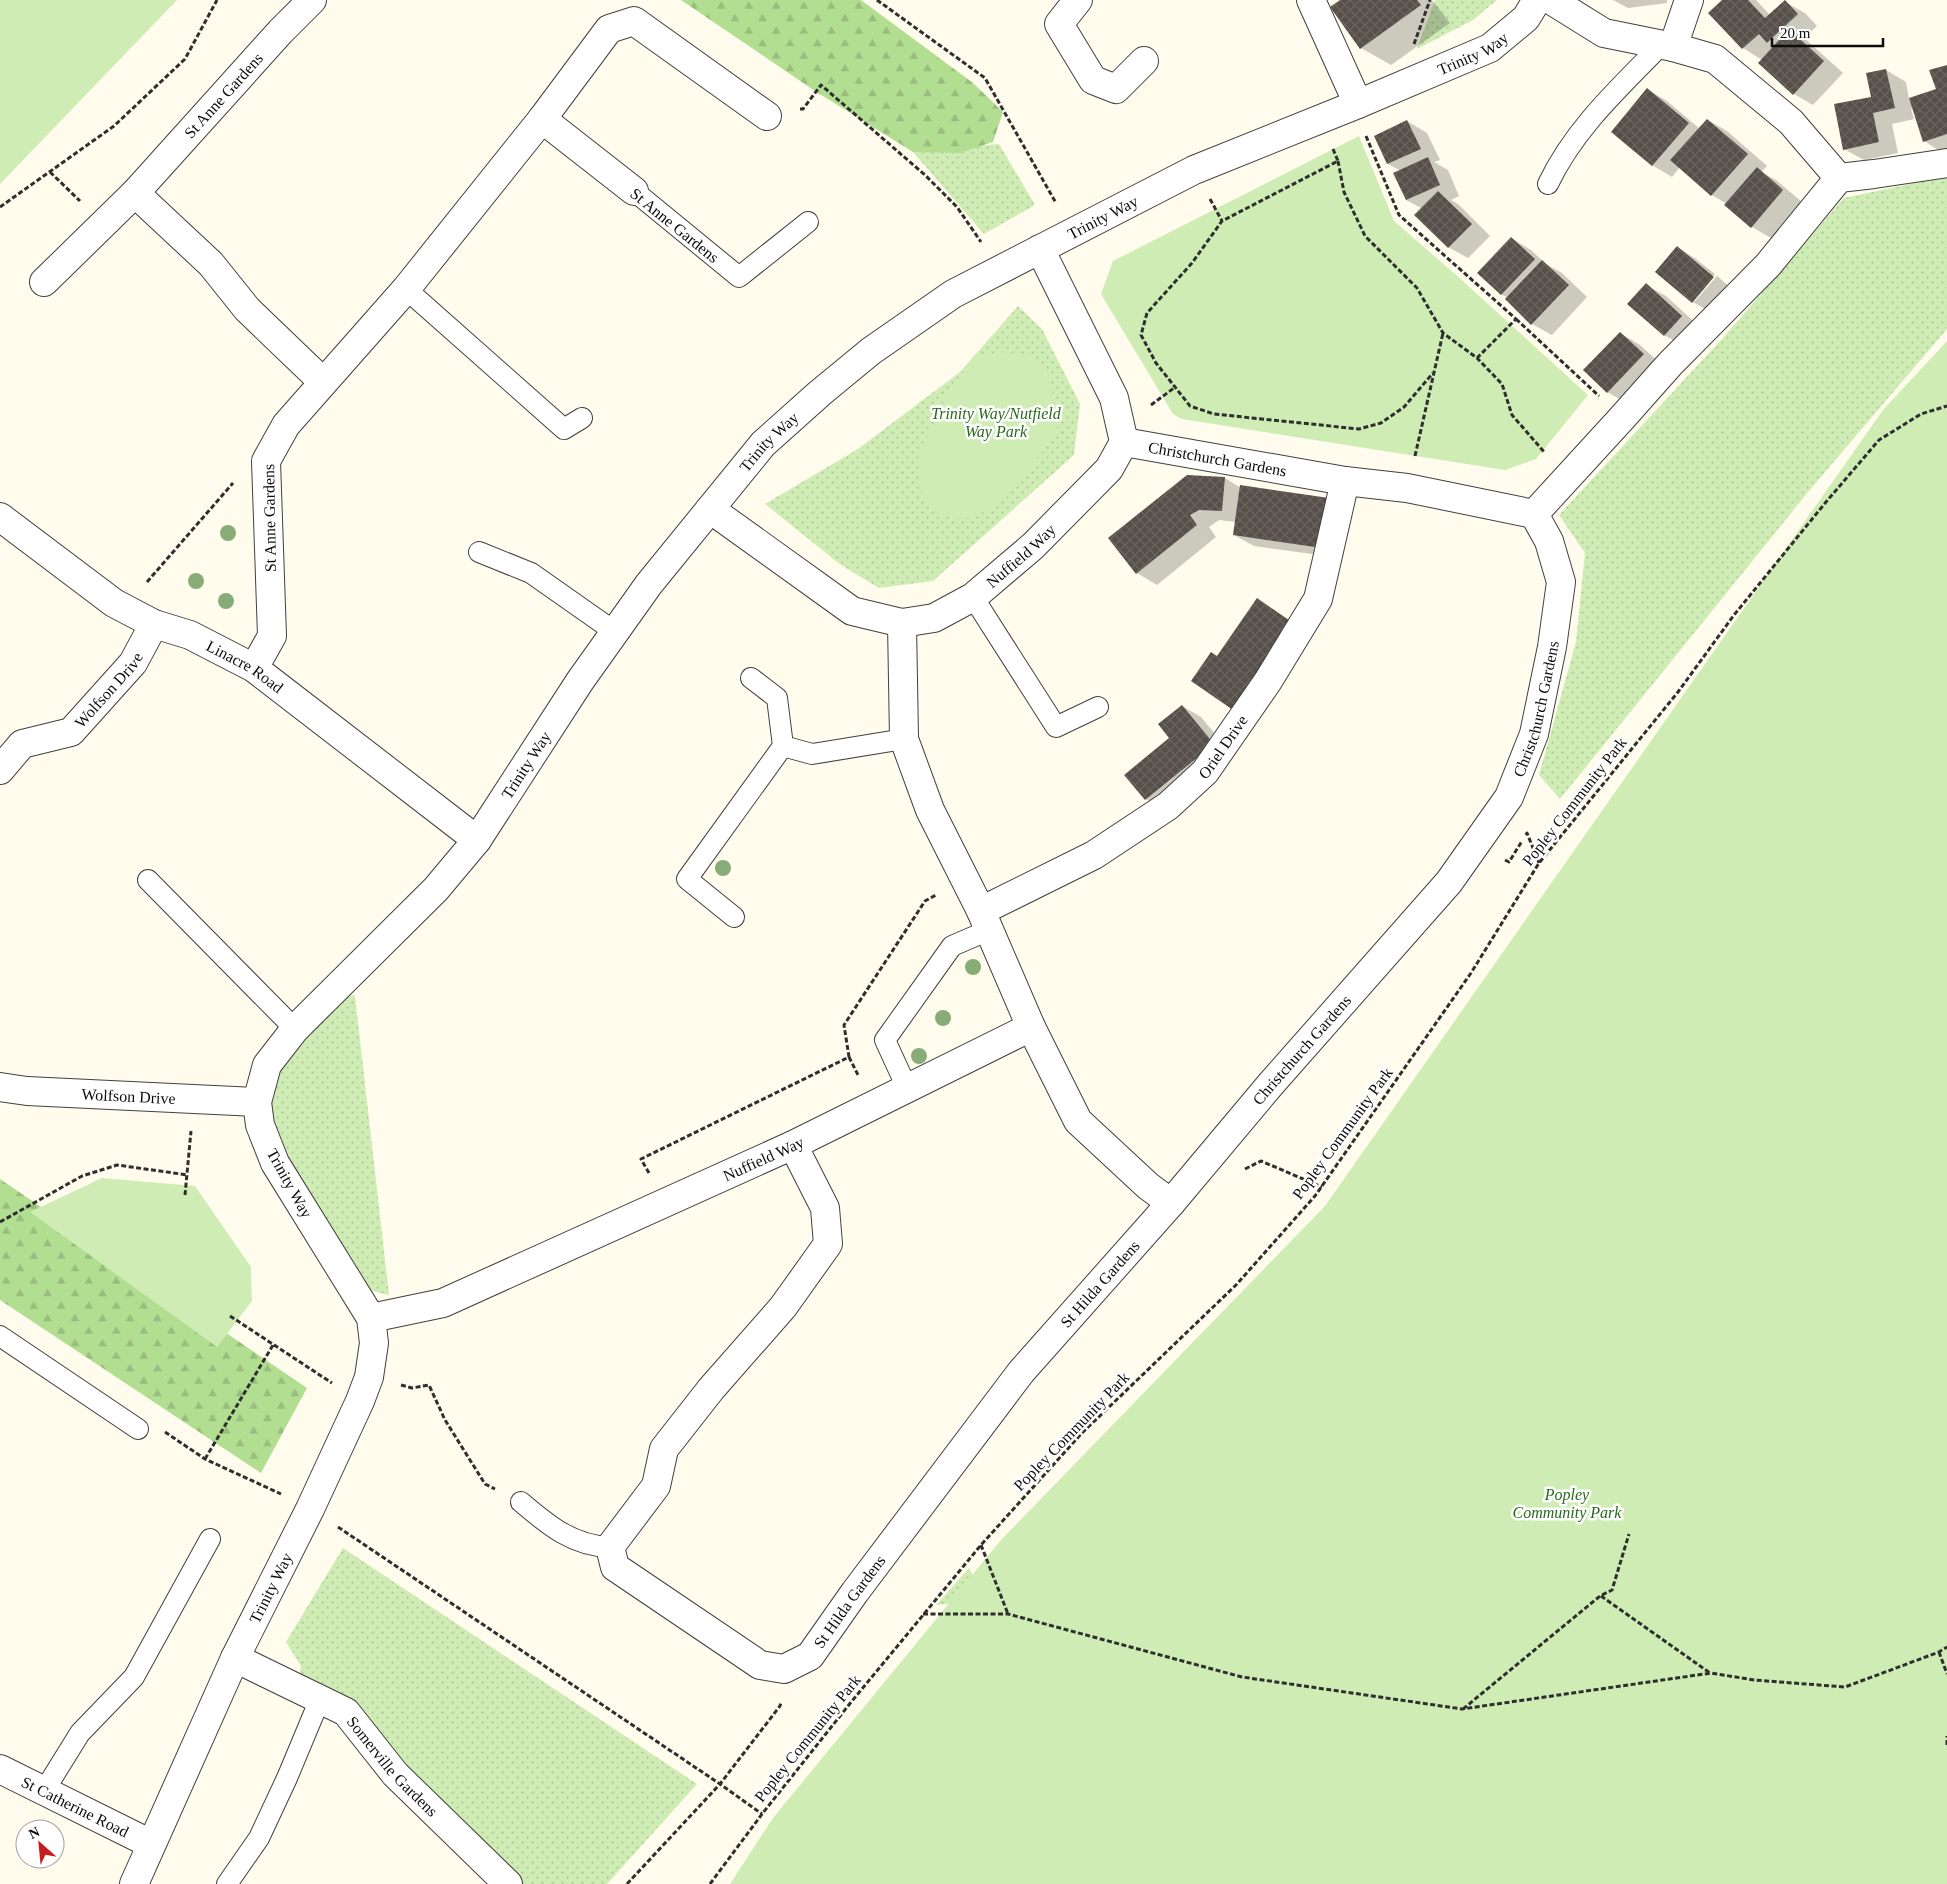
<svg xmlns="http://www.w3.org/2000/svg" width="1947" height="1884" font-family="Georgia,serif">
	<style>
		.grass { fill: url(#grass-dots) }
		.forest { fill: url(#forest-firs) }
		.park { fill: #cfecb4 }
		.shadow { fill: #0003 }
		.building { fill: url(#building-cross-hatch) }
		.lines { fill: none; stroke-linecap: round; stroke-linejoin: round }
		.lane-casing { stroke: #404040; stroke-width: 22 }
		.street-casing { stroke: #404040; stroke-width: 30 }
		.path { stroke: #2f2f2f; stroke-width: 3; stroke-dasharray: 5 2.5; stroke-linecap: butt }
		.lane { stroke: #fff; stroke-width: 20 }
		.street { stroke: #fff; stroke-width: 28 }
		.tree { fill: #88ac78 }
		.labels { text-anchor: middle; stroke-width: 5; stroke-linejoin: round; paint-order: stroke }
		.street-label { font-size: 16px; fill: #0d0d0d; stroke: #fff }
		.park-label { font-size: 16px; font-style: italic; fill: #276a19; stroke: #fff }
	</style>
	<defs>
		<pattern id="grass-dots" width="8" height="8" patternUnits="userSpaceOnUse" patternTransform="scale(1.25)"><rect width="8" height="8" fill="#cfecb4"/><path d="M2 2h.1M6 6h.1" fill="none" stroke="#b1c99a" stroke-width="1.8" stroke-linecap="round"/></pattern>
		<pattern id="forest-firs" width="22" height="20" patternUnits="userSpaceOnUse" patternTransform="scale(1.25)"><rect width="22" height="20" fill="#b2de92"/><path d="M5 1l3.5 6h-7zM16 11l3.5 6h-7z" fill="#98bd7d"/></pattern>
		<pattern id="building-cross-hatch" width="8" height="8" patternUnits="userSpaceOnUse" patternTransform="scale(1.25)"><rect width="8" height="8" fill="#574f49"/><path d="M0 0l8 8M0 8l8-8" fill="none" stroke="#6a645f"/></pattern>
	</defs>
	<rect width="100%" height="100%" fill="#fffced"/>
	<path class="grass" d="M1435 0H1497L1473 20 1417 49Z
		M999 144 1035 205 984 234 913 152Z
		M1947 176V329L1808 492 1560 799 1539 775 1576 642 1585 553 1559 515 1722 339 1844 198Z
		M1018 306 1042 329 1080 404 1074 455 933 581 879 588 841 565 765 504 858 449 960 372Z
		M347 994 355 996 389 1295 365 1289 280 1155 268 1120 281 1068Z
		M343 1548 697 1784 607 1884H520L299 1679 301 1666 286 1642Z
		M969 1568 985 1601 936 1605Z"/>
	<path class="forest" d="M681 0H861L973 83 1003 112 993 142 959 153 913 152 815 91Z
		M0 1179 307 1388 261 1473 0 1300Z"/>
	<path class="park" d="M0 0H177L0 184Z
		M1359 136 1394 221 1455 274 1588 395 1536 459 1505 470 1182 419 1173 414 1101 294 1113 261Z
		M1947 341V1884H730L773 1818 1001 1540 1325 1206 1883 410Z
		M1004 352 1028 355 1050 378 1058 430C1038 458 1003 511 967 518 959 520 946 515 937 514L922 495 918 458 944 401 974 356Z
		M102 1178 195 1186 251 1267 252 1301 217 1347 30 1212Z"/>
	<path class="shadow" d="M1342 0H1432L1450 23 1391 65 1361 48Z
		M1613 0H1667V3L1628 8Z
		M1724 0H1756L1770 15 1785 2 1805 13 1817 26 1804 38 1843 73 1813 105 1794 94 1762 60 1743 48Z
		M1947 66V151L1943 153 1924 141 1913 108 1911 109 1914 119 1892 124 1898 153 1864 160 1844 149 1886 70 1906 82 1909 99 1937 90Z
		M1648 90 1667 101 1700 129 1708 120 1727 131 1767 166 1761 172 1776 180 1802 202 1771 238 1752 227 1726 205 1727 204 1712 195 1680 167 1672 177 1652 165Z
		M1407 121 1427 133 1440 160 1434 162 1448 170 1459 196 1451 200 1458 204 1490 236 1468 258 1448 247 1423 209 1406 200 1401 171 1388 164 1375 136Z
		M1511 238 1531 250 1546 264 1562 273 1587 297 1552 335 1532 324 1508 298 1501 294Z
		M1677 247 1696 259 1715 274 1692 301H1695L1717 276 1732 289 1712 313 1693 302 1657 271Z
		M1646 285 1666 296 1701 328 1684 346 1664 335Z
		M1620 333 1640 345 1663 366 1627 403 1607 392Z
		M1187 476 1225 478 1241 488 1348 511 1342 558 1254 546 1234 535 1236 522 1219 520 1209 527 1216 537 1157 585 1137 573 1109 538Z
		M1258 600 1312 635 1218 657Z
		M1182 706 1201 717 1233 756 1166 811 1146 799 1126 775 1171 738Z"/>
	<path class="building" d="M1340 0H1417L1421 5 1360 49 1330 7Z
		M1722 0H1748L1765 18 1785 0 1798 14 1767 43 1759 34 1742 49 1708 13Z
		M1789 29 1824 61 1793 95 1758 63Z
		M1947 65V134L1923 142 1909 98 1936 89 1929 70Z
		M1886 69 1895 108 1873 113 1879 142 1843 150 1834 104 1871 97 1866 73Z
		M1647 88 1689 123 1652 166 1611 132Z
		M1707 119 1748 154 1711 196 1670 160Z
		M1407 120 1421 149 1387 164 1374 136Z
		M1428 157 1440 185 1406 200 1393 173Z
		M1757 167 1783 190 1751 228 1724 205Z
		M1438 191 1472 224 1448 248 1414 215Z
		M1511 237 1535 259 1501 295 1477 273Z
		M1677 246 1714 277 1692 303 1655 272Z
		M1542 260 1569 285 1531 325 1505 299Z
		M1646 283 1682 316 1664 336 1627 304Z
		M1620 332 1644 354 1607 393 1583 370Z
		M1187 475 1225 477 1222 511 1199 510 1190 515 1197 525 1136 574 1108 538Z
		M1240 485 1329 498 1322 548 1233 535Z
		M1257 598 1293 623 1233 710 1191 681 1211 652 1217 656Z
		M1182 705 1214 744 1145 800 1124 775 1169 738 1158 724Z"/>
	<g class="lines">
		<g class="lane-casing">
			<path id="lane" d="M1548 184C1574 129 1619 88 1661 45
				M634 191 739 277 808 222
				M406 289 564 429 582 418
				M479 552 531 573 615 632
				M973 597 1056 727 1098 707
				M783 746 812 754 904 739
				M148 880 295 1029
				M734 917 687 879 783 746 777 698 751 678
				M907 1088 885 1040 952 946 989 930
				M0 1336 138 1429
				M521 1502C548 1525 573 1546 610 1547
				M44 1791 80 1733 134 1677 210 1539
				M227 1884 259 1838 287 1778 320 1699"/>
		</g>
		<g class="street-casing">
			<g id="street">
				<path d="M1078 0 1059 24 1093 80 1116 89 1144 61"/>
				<path d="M1311 0 1358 104"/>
				<path d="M1551 0 1604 33 1673 47 1715 59 1791 122 1839 178"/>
				<path d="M1673 47 1689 0"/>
				<path d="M542 119 634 191"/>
				<path d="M135 193 211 264 247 309 323 382"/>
				<path id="s1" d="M44 282 135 193 281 31 312 0"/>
				<path id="s2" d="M1124 442 1345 481 1407 488 1534 514"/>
				<path id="s3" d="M710 509 852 611 902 623 934 618 973 597 1033 546 1109 469 1124 442 1114 398 1040 249"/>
				<path d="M1534 514 1622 418 1670 364 1768 265 1839 178 1874 174 1947 163"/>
				<path id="s4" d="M0 517 114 603 154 624 190 635 254 668 477 840"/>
				<path d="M902 623 904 739 930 810 981 911 1031 1027 1078 1121 1148 1186 1171 1203"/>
				<path d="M254 668 272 636 266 461 286 425 406 289 542 119 609 29 634 21 767 116"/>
				<path id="s5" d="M0 770 22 744 71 732 133 663 154 624"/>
				<path id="s6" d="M981 911 1094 855 1168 806 1205 772 1268 681 1318 599 1345 481"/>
				<path id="s7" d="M0 1087 27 1091 257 1102"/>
				<path id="s8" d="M793 1145 825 1208 828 1244 783 1307 711 1389 664 1449 656 1486 610 1547 615 1567 760 1665 784 1669 810 1656 855 1592 1021 1372 1171 1203 1270 1085 1449 882 1509 797 1534 734 1552 647 1561 582 1549 541 1534 514"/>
				<path id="s9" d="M371 1318 443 1303 793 1145 1031 1027"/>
				<path id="s10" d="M235 1658 346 1712 395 1774 508 1884"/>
				<path id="s11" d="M0 1769 151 1844"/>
				<path id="s12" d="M134 1884 235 1658 310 1509 360 1401 369 1377 374 1343 371 1318 275 1163 260 1125 257 1102 267 1065 295 1029 436 889 477 840 580 681 649 584 763 444 820 393 871 351 953 294 1194 170 1358 104 1490 48 1526 18 1537 0"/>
			</g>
		</g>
		<path class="path" d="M877 0 985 78 1056 203
			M1414 44 1430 0
			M800 109H803L821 85 925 175 957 207 981 242
			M1366 136 1399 215 1516 319 1477 358
			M1333 149 1338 161 1222 221 1192 263 1147 313 1141 335 1156 363 1190 406 1214 414 1359 429 1381 423 1404 407 1433 373
			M1338 161 1344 192 1365 236 1417 288 1443 333 1477 358 1502 384 1512 415 1545 453
			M50 172 80 201
			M1210 199 1222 221
			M0 207 114 126 185 59 217 0
			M1516 319 1599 396
			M1151 405 1174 388
			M1415 456 1443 333
			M147 582 233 483
			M1526 835 1527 833 1539 863
			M1505 860 1509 862 1522 841
			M849 1057 858 1075
			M1245 1169 1261 1161 1322 1187
			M649 1173 641 1159 849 1057 844 1025 925 901 936 895
			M185 1195 191 1131
			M0 1222 82 1176 117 1165 188 1175
			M230 1316 332 1383
			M401 1385 412 1388 429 1385 445 1420 485 1484 495 1489
			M165 1432 205 1459 281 1494
			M205 1459 273 1345
			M338 1527 720 1784 762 1814
			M981 1545 1008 1614
			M1601 1596 1710 1673
			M923 1614H1008L1242 1677 1462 1709 1711 1673 1754 1680 1845 1687 1939 1652 1947 1647
			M1939 1652 1947 1674
			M1463 1709 1600 1596 1612 1590 1629 1534
			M1947 1745V1736
			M627 1884 720 1784 780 1706 781 1702
			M710 1884 762 1814 852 1701 981 1545 1082 1433 1236 1285 1315 1196 1471 973 1539 863 1678 692 1734 615 1826 502 1879 440 1921 414 1947 406"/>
		<use href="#lane" class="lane"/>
		<use href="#street" class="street"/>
	</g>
	<g class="tree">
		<circle cx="228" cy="533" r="8"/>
		<circle cx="196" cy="581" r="8"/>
		<circle cx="226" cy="601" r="8"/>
		<circle cx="723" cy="868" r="8"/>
		<circle cx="973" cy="967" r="8"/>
		<circle cx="943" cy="1018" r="8"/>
		<circle cx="919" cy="1056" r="8"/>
	</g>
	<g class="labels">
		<g class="street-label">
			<text dy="6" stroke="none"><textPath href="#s12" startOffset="2516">Trinity Way</textPath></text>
			<text dy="6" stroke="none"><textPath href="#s1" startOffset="259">St Anne Gardens</textPath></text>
			<text dy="6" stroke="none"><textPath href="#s12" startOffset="2111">Trinity Way</textPath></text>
			<text transform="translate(675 225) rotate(39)" y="6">St Anne Gardens</text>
			<text dy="6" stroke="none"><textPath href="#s12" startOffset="1706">Trinity Way</textPath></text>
			<text dy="6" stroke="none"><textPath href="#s2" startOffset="95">Christchurch Gardens</textPath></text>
			<text transform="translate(269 518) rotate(-91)" y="6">St Anne Gardens</text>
			<text dy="6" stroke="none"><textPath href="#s3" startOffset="366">Nuffield Way</textPath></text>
			<text dy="6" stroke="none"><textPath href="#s4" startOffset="289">Linacre Road</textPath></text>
			<text dy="6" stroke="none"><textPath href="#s5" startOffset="141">Wolfson Drive</textPath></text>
			<text dy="6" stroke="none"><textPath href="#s8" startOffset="1934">Christchurch Gardens</textPath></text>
			<text dy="6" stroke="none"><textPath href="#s6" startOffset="296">Oriel Drive</textPath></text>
			<text dy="6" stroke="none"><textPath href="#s12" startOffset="1301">Trinity Way</textPath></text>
			<text transform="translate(1574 801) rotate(-52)" y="6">Popley Community Park</text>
			<text dy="6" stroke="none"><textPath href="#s8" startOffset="1514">Christchurch Gardens</textPath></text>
			<text dy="6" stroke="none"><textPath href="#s7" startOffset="129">Wolfson Drive</textPath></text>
			<text transform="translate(1342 1133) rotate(-54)" y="6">Popley Community Park</text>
			<text dy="6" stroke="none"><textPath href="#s9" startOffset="425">Nuffield Way</textPath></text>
			<text transform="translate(290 1183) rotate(61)" y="6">Trinity Way</text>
			<text dy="6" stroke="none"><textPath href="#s8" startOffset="1205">St Hilda Gardens</textPath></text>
			<text transform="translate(1071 1431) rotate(-46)" y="6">Popley Community Park</text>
			<text dy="6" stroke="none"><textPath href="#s12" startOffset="326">Trinity Way</textPath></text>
			<text dy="6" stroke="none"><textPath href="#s8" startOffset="800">St Hilda Gardens</textPath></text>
			<text transform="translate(807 1738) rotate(-51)" y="6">Popley Community Park</text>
			<text dy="6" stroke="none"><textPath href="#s10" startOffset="195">Somerville Gardens</textPath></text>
			<text dy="6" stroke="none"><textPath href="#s11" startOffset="84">St Catherine Road</textPath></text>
		</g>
		<g class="park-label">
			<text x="996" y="419">Trinity Way/Nutfield<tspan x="996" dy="18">Way Park</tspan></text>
			<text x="1567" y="1500">Popley<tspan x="1567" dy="18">Community Park</tspan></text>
		</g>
	</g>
	<g transform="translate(40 1844) rotate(333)"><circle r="24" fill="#ffffff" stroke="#9e9e9e"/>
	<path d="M0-4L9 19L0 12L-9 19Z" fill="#c71b1d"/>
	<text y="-8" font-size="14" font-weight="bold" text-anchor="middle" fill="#0d0d0d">N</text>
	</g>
	<path d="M1772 38v8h111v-8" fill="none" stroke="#0d0d0d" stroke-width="2.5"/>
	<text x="1780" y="38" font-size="15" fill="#0d0d0d" stroke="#ffffff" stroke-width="4" paint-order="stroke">20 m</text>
</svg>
